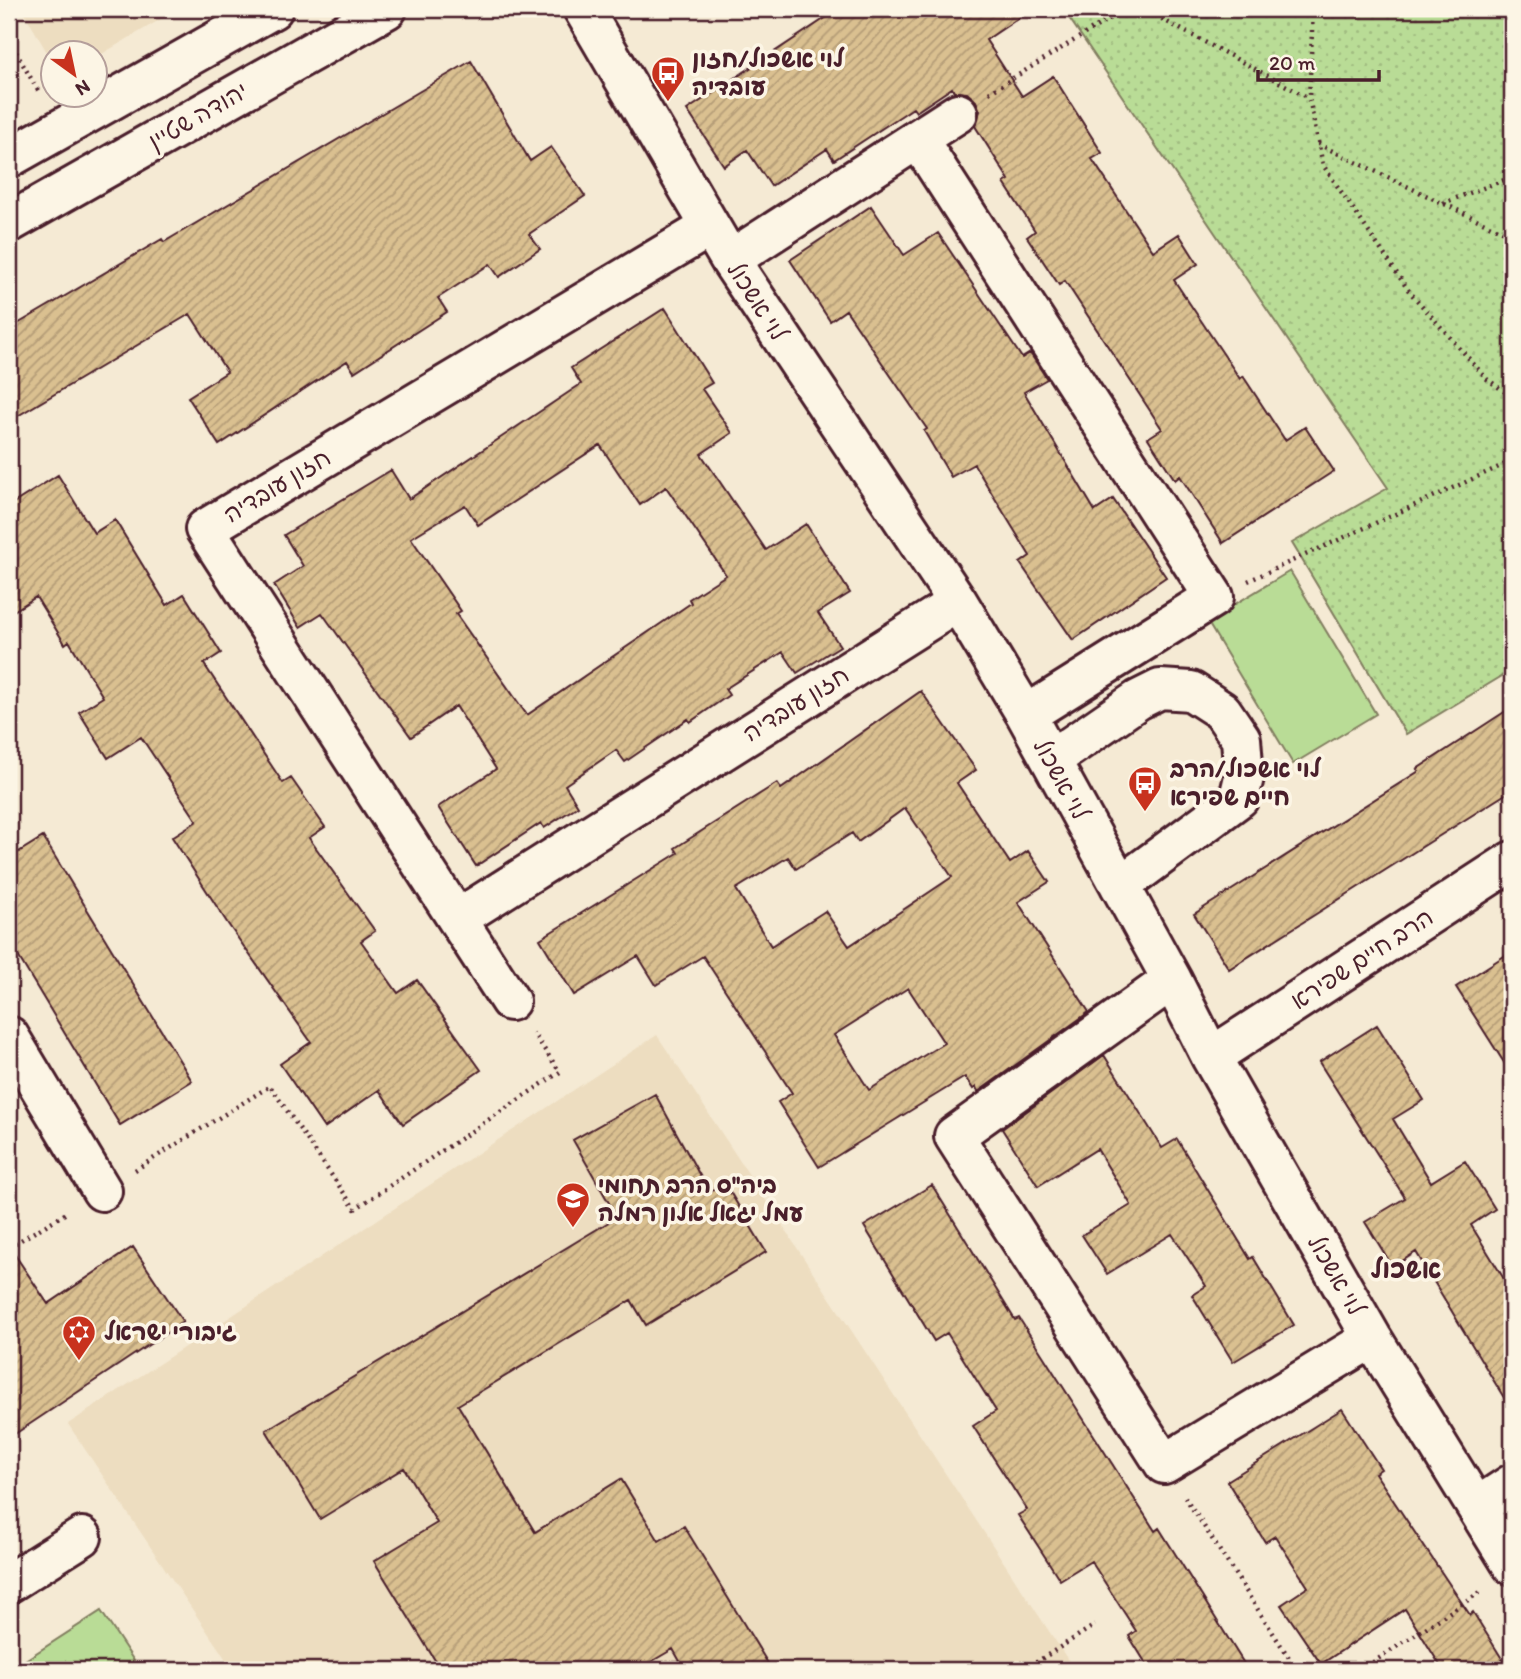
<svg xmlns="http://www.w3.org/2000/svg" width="1521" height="1679" font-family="Itim,'Playpen Sans Hebrew',sans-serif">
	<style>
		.built { fill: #edddc0 }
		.grass { fill: #b9dc96; stroke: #827e60; stroke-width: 2 }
		.park { fill: url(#park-dots); stroke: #827e60; stroke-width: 2 }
		.building { fill: url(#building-hatch); stroke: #4a1f2b; stroke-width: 2; fill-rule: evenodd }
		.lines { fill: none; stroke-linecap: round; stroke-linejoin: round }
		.minor-casing { stroke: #4a1f2b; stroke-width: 44 }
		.major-casing { stroke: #4a1f2b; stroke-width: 44 }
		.path { stroke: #4a1f2b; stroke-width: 4.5; stroke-dasharray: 2 5; stroke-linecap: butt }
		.minor { stroke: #fcf5e5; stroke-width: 38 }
		.major { stroke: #fcf5e5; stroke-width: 38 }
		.labels { text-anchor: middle; stroke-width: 7; stroke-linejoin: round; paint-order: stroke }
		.poi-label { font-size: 24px; font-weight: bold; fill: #4a1f2b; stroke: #fcf5e5; text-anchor: start }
		.street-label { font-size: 24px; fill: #4a1f2b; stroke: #fcf5e5 }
		.neighbourhood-label { font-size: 26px; font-weight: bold; fill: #4a1f2b; stroke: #fcf5e5 }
	</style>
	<defs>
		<pattern id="park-dots" width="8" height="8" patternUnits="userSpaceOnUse" patternTransform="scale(1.75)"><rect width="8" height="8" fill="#b9dc96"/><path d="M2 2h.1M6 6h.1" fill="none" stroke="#a1bc81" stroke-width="1.8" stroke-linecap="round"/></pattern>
		<pattern id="building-hatch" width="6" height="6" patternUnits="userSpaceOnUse" patternTransform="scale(1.75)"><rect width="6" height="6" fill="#dac090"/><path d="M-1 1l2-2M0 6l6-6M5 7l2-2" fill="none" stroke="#b39b76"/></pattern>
	</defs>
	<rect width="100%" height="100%" fill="#f5ead4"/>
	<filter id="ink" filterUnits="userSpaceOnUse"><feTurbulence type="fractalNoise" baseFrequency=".0143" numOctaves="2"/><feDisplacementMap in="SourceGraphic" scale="14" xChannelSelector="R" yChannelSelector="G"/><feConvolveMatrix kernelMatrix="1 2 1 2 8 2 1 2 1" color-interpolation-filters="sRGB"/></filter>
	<g filter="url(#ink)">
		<path class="built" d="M22 9H178L95 58 94 52H52V61Z
			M657 1035 1070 1663 1057 1670H233L68 1424Z"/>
		<path class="grass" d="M1290 571 1376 714 1293 764 1207 621Z
			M101 1611 140 1670H10Z"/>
		<path class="park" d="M1063 9H1512V670L1406 734 1292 543 1388 488Z"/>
		<path class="building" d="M839 9H1032L986 40 1022 96 1053 76 1102 153 1092 159 1153 251 1179 234 1198 264 1174 280 1240 379 1243 376 1285 440 1305 427 1334 471 1223 543 1180 476 1175 480 1148 438 1162 429 1065 281 1059 285 1027 237 1035 231 1004 183 1009 180 975 126 980 111 976 101 967 93 954 92 952 88 916 112 913 108 834 160 827 149 771 186 747 150 724 166 687 110Z
			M471 61 530 161 551 147 585 196 529 234 540 249 499 277 490 264 438 298 447 312 354 372 347 361 219 445 188 397 227 372 190 314 9 421V329L162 239 164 242Z
			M871 206 904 255 938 233 1022 358 1030 353 1047 379 1024 392 1095 511 1113 499 1166 577 1073 640 1020 563 1030 556 974 464 951 477 924 431 927 429 846 310 830 321 790 260Z
			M665 308 712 383 702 389 732 433 701 454 766 550 806 524 850 593 818 613 840 646 797 673 783 652 725 689 729 695 690 722 688 719 625 762 616 750 565 785 578 806 544 828 541 823 476 866 438 807 496 769 456 706 411 737 322 613 300 627 274 585 303 566 284 535 391 470 409 499 581 384 571 368ZM600 445 640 505 666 487 726 575 689 599 691 603 527 715 456 614 461 611 411 538 465 505 478 525Z
			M58 475 94 533 115 520 167 605 184 594 221 653 204 664 283 783 291 778 325 827 309 838 375 931 361 941 398 993 417 980 481 1070 403 1124 379 1090 324 1128 280 1064 311 1042 228 924 172 837 197 821 141 737 108 758 79 712 103 697 69 641 65 644 36 597 9 614V506Z
			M921 691 976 770 957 783 1010 863 1028 851 1049 882 1018 902 1089 1012 978 1092 976 1087 973 1089 965 1077 819 1167 778 1102 792 1093 703 956 656 985 638 956 574 995 540 939 678 853 675 848 777 783 781 789ZM905 808 952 877 849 946 825 911 771 946 736 889 788 857 796 869 852 833 858 842ZM908 988 944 1043 869 1090 834 1035Z
			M1512 707V790L1229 969 1194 914 1419 771 1417 769Z
			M43 837 192 1081 120 1125 9 941V858Z
			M1512 951V1075L1456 987Z
			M1377 1025 1424 1100 1393 1119 1431 1182 1465 1161 1495 1209 1471 1225 1512 1292V1411L1416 1252 1393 1267 1365 1222 1405 1198 1319 1062Z
			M1104 1055 1162 1148 1177 1139 1250 1259 1253 1257 1294 1325 1233 1362 1192 1295 1206 1286 1172 1234 1107 1274 1082 1235 1131 1205 1097 1149 1038 1186 1002 1129Z
			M655 1094 709 1192 724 1182 766 1252 646 1325 631 1300 458 1405 535 1532 621 1479 659 1541 684 1526 772 1670H685L673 1649 637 1670H441L374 1561 437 1523 404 1468 320 1519 266 1430 617 1217 573 1140Z
			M932 1185 1015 1320 1019 1318 1155 1531 1159 1528 1248 1670H1150L1129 1636 1136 1631 1091 1561 1060 1580 1018 1515 1027 1510 973 1426 996 1411 947 1333 934 1341 864 1226Z
			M9 1246 48 1304 133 1247 183 1322 9 1438Z
			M1342 1409 1381 1469 1375 1473 1470 1615 1473 1612 1509 1670H1443L1405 1609 1321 1664 1281 1605 1308 1587 1275 1536 1265 1542 1227 1481Z"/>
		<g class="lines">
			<g class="minor-casing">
				<path id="minor" d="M583 9 730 260 958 602 1026 715 1172 980 1211 1057 1372 1338 1512 1565
					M918 139 1214 597 1026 715
					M730 260 958 113
					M1051 760 1138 700 1160 689 1191 691 1222 711 1241 739 1244 777 1239 798 1120 886
					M457 919 958 602
					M1172 980 954 1136 1164 1464 1372 1338
					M510 1001 205 529 710 227
					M9 1036 102 1191
					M1211 1057 1512 861
					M1477 1507 1512 1484
					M9 1583 82 1537"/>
			</g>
			<g class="major-casing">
				<path id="major" d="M9 158 273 9
					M9 223 387 9"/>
			</g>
			<path class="path" d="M1143 9 1309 98
				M1313 9 1309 98 1323 165 1409 291 1487 379 1512 397
				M9 40 40 94
				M989 93 1125 9
				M1318 144 1512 236
				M1443 203 1512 177
				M1248 581 1512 461
				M135 1170 270 1086 355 1209 560 1072 533 1033
				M9 1247 68 1212
				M1185 1497 1297 1670
				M1024 1670 1095 1625
				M1361 1670 1482 1591"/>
			<use href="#minor" class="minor"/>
			<use href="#major" class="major"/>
		</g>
	</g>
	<defs>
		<g id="bus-pin" transform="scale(1.75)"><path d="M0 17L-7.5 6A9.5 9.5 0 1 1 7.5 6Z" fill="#c8321e" stroke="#fcf5e5"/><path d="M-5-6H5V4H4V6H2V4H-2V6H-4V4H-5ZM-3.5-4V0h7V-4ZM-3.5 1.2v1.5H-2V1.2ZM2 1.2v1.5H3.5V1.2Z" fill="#fff"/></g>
		<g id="school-pin" transform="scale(1.75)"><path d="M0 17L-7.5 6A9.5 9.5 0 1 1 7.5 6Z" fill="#c8321e" stroke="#fcf5e5"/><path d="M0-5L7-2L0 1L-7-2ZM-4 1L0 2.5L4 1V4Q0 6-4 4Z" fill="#fff"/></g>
		<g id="synagogue-pin" transform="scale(1.75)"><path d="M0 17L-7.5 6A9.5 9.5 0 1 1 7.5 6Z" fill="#c8321e" stroke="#fcf5e5"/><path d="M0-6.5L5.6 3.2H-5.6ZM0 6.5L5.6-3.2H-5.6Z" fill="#fff"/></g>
	</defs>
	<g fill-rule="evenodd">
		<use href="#bus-pin" x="668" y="73"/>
		<use href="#bus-pin" x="1145" y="783"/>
		<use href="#school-pin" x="573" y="1199"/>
		<use href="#synagogue-pin" x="79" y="1332"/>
	</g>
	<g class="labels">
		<g class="poi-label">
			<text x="692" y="67">לוי אשכול/חזון<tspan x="692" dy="28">עובדיה</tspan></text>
			<text x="1170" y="777">לוי אשכול/הרב<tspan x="1170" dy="28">חיים שפירא</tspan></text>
			<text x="598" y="1193">ביה"ס הרב תחומי<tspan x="598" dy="28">עמל יגאל אלון רמלה</tspan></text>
			<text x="104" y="1340">גיבורי ישראל</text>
		</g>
		<g class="street-label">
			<text transform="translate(198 116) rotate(-30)" y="8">יהודה שטיין</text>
			<text transform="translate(757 301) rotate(57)" y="8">לוי אשכול</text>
			<text transform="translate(277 486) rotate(-31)" y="8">חזון עובדיה</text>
			<text transform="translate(796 704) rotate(-32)" y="8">חזון עובדיה</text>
			<text transform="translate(1061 779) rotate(61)" y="8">לוי אשכול</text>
			<text transform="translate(1362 959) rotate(-33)" y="8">הרב חיים שפירא</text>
			<text transform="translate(1336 1275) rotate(60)" y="8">לוי אשכול</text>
		</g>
		<g class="neighbourhood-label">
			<text x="1406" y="1278">אשכול</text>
		</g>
	</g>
	<rect width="1521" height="1679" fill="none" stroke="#fcf5e5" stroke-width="35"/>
	<rect x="18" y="18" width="1486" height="1644" fill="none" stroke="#4a1f2b" stroke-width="2.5" filter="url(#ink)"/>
	<g transform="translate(74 74) rotate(147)"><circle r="33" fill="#fcf5e5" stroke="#b59f9b" stroke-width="2"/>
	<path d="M0-5L12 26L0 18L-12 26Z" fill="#c8321e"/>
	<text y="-10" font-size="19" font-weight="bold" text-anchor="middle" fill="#4a1f2b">N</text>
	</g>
	<path d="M1258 70v10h121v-10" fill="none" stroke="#4a1f2b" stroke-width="3.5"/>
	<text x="1269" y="70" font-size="21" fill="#4a1f2b" stroke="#fcf5e5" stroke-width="5" paint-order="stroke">20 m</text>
</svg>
